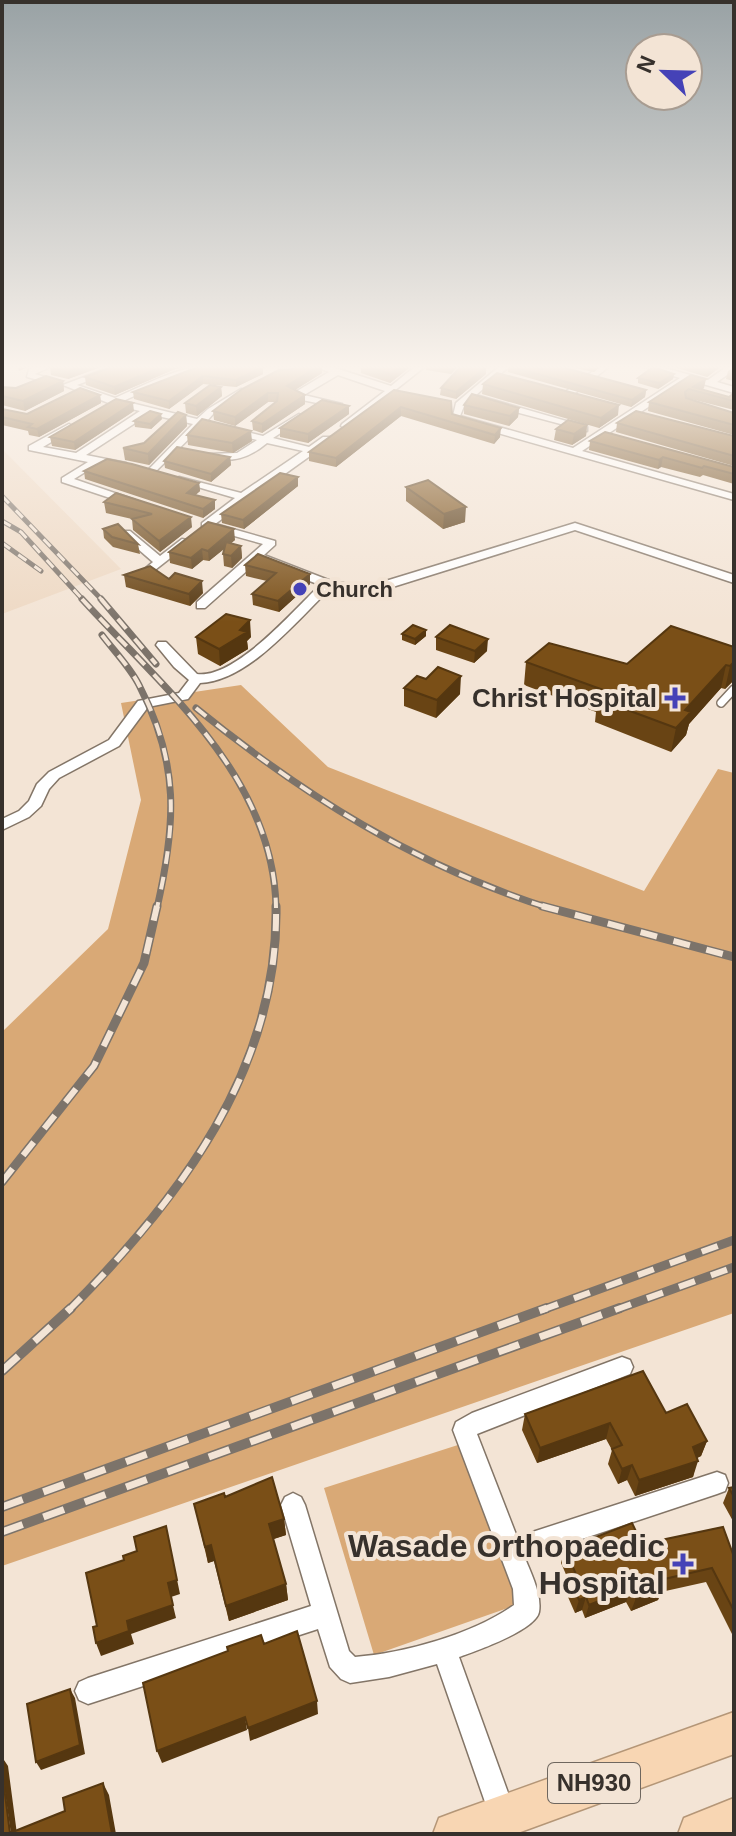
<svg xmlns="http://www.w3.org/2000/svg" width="736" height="1836" font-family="Helvetica,sans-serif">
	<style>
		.built { fill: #eed9c4 }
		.green { fill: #d9a976 }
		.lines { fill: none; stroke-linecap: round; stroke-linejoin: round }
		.service-casing { stroke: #837567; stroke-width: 10 }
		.minor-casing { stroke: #837567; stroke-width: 3 }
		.trunk-casing { stroke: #b49677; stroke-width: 3 }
		.service { stroke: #fff; stroke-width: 7 }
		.minor { fill: #fff; fill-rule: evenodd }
		.trunk { fill: #f8d6b3; fill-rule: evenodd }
		.rail-far3-casing { stroke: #7c736a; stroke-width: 5 }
		.rail-far2-casing { stroke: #7c736a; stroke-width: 7 }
		.rail-far1-casing { stroke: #7c736a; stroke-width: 9 }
		.rail-casing { stroke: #7c736a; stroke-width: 10 }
		.rail-far3 { stroke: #f3e4d5; stroke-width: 3; stroke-dasharray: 10; stroke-linecap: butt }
		.rail-far2 { stroke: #f3e4d5; stroke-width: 4; stroke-dasharray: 13; stroke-linecap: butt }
		.rail-far1 { stroke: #f3e4d5; stroke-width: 6; stroke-dasharray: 17; stroke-linecap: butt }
		.rail { stroke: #f3e4d5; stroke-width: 7; stroke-dasharray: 22; stroke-linecap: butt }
		.wall { fill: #694414 }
		.shaded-wall { fill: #553710 }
		.building { fill: #7a4f17; stroke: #553710; stroke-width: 2 }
		.poi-dot { fill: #4542b7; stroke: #f3e4d5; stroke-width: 3 }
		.labels { text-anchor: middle; stroke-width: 8; stroke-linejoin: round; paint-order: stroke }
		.far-poi-label { font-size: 22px; font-weight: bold; fill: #37312c; stroke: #f3e4d5; text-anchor: start }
		.shield { fill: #f3e4d5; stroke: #6f675f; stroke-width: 2 }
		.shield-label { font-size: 24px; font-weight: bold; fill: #37312c }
		.poi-label { font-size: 26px; font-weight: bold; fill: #37312c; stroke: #f3e4d5; text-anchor: end }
		.near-poi-label { font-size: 32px; font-weight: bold; fill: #37312c; stroke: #f3e4d5; text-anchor: end }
	</style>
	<rect width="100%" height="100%" fill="#f3e4d5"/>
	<path class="built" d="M2 449 121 569 2 614Z"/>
	<path class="green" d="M241 685 328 767 644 891 718 769 734 773V1313L2 1566V1032L108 929 141 800 121 703Z
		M461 1444 522 1603 374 1655 324 1488Z"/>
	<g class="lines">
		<g class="service-casing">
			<path id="service" d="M721 703 734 689"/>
		</g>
		<g class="minor-casing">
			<path id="minor" d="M40 365H54L35 374 62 382V386L27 377 29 369Z
				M116 365H130L77 385 115 398C147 384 180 365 215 365L168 381 123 401 197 419 208 409 241 389 244 390V394L214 413 206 422 263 436 299 414 304 417 302 419 273 438 309 447 323 437H331V441L215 524 275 541V545L264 555 331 581 366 587 575 523 734 575V583L575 530 367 595 331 588C297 620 249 681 200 683L188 699 148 707 119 746 59 778 49 789 41 806 29 817 2 830V819L19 811 29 801 37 784 49 772 109 740 138 701 179 693 189 680 174 667 156 645 158 642H166L197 674C235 679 294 610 320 585L258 561 205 608H197V602L263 544 202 527V523L235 498 174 480 179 477 241 493 303 451 267 443C249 458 232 463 208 458V454L237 453 257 440 202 426 152 475 148 474V470L193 424 149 414 86 455 126 463V467L98 464 74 479 135 500 136 502 131 505 62 482V478L88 462 29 450V446L69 424 74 427 73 429 43 447 76 453 140 411 111 404 63 385Z
				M288 365H300L272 381 264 379Z
				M312 365H326L391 386 417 365H427L346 429 341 426 342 424 385 391 338 375 304 395 342 404V408L292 398V394L329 372Z
				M501 365H511L476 395 587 427V431L471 400 464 406 460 416 573 448 680 378 638 365H654L708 380 729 365H734V370L717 382 734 387V393L689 380 582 451 734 494V500L452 420 456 403Z
				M601 365H611L570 397H564V393Z
				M122 531H130L160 556 182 539 192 541 146 577 140 573 153 562 122 535Z
				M622 1357 630 1360 633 1367 630 1374 477 1434 517 1537 717 1472 725 1475 728 1483 725 1491 717 1494 525 1558C531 1574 542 1594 539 1612 536 1630 476 1651 459 1657L516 1815 513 1825 503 1828 493 1825 437 1664 389 1677 350 1683 341 1679 330 1667 318 1629 88 1704 79 1700 75 1691 79 1682 88 1678 311 1606 281 1505 285 1497 293 1493 301 1497 305 1505 349 1651 355 1657C405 1653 473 1634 514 1605L513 1589 453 1430 456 1422 472 1413Z"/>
		</g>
		<g class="trunk-casing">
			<path id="trunk" d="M734 1712V1754L515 1834H433L439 1818 455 1812Z
				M734 1798V1834H678L684 1818Z"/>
		</g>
		<use href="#service" class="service"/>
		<use href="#minor" class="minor"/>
		<use href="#trunk" class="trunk"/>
		<g class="rail-far3-casing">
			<path id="rail-far3" d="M2 496 103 601
				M2 521 21 532 84 601
				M2 543 41 571"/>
		</g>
		<g class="rail-far2-casing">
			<path id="rail-far2" d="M82 599C163 688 274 777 276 908
				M101 599 156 664
				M102 635C114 651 130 667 139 685 180 764 176 824 157 908
				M196 708C303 795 416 866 549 908"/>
		</g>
		<g class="rail-far1-casing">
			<path id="rail-far1" d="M542 906 734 957
				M2 1182 94 1066 144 963 157 906
				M69 1310C179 1200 279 1069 276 906
				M542 1310 734 1240
				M615 1310 734 1267"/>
		</g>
		<g class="rail-casing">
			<path id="rail" d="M2 1371 71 1308
				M2 1507 547 1308
				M2 1532 620 1308"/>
		</g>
		<use href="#rail-far3" class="rail-far3"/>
		<use href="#rail-far2" class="rail-far2"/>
		<use href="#rail-far1" class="rail-far1"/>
		<use href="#rail" class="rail"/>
	</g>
	<path class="wall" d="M106 365 68 379 51 375 50 367Z
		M117 365H199L175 369 115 395 86 385 85 377Z
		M203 365 263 367V374L236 387 203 384 169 409 134 399 133 392Z
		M299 365H322V373L295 390 305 395V404L262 433 253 430 252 421 277 402H268L235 426 214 420 213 411Z
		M361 365H413L390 383 361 373Z
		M426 365H459L451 374 426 370Z
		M561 365H602L594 372Z
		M667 365H723L707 377Z
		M508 366 646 390 645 397 631 407 508 372Z
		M734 366V381L726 379 728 371Z
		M486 374 456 399 440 395 441 388Z
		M674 374 673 379 658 389 638 383V378Z
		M691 375 704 388 701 390 729 397 734 393V410L687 398 734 413V435L648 411 649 402Z
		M63 381 64 391 25 411 2 405V387L16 388Z
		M483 384 618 415 599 428 482 394Z
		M221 387 222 396 197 416 186 413 185 403Z
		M394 390 452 414 500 437 494 444 401 416 336 467 309 461V452Z
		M100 395 101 403 39 437 29 435 28 431 2 425V409L27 414Z
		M464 405 519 408 518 417 509 426 464 414Z
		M134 411 75 450 52 446 50 437Z
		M349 414 308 443 280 437V428Z
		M186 415 187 426 149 465 125 460 123 448 144 443Z
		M162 419 151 429 135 427 134 421Z
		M617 423 734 436V466L616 432Z
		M587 425 586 436 572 445 554 440 556 429Z
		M187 435 252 441 233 453 188 445Z
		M590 441 734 467V484L703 475 700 477 661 467 658 469 589 450Z
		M230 457 231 465 211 482 165 468 164 461Z
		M84 471 199 483 200 491 195 495 215 500V509L203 518 85 479Z
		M298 477V486L244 529 222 523 221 514Z
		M406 487 465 522 443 529 406 501Z
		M116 493 192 527 160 552 133 530 132 519 106 513 104 502Z
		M103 529 138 544 140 554 113 547 104 538Z
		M235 540 231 543 241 546 242 558 232 568 224 566 223 554 224 549 209 561 203 560 192 569 170 563 169 552Z
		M245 565 310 574V584L279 612 253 605 252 594 267 581 246 576Z
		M124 575 169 579 203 593 190 606 126 587Z
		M402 634 426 636 415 645 402 640Z
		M196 637H251L247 641 248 649 220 666 198 654Z
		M436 637 487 651 474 663 436 650Z
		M734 647V680L725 689 721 688 689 724 686 735 671 752 595 722 596 712 524 685 526 662 627 664Z
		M404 688 460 694 436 718 404 706Z
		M666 1413 707 1441 701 1456 697 1458 693 1477 635 1496 627 1480 618 1484 608 1464 612 1450 606 1439 537 1463 522 1430 525 1414Z
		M734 1487V1523L723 1503 729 1488Z
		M225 1497 284 1519 286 1535 273 1539 286 1584 288 1600 229 1621 214 1561 208 1563 194 1504Z
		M642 1544 734 1557V1638L706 1582 661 1592 658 1600 631 1611 626 1602 585 1618 582 1610 575 1613 568 1597 571 1586 561 1563 565 1549Z"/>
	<path class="shaded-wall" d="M18 365H32L19 371Z
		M84 365H106L68 379 67 372Z
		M166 365H199L175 369 115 395 114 387Z
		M320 365H322V373L287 395V386Z
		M402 365H413L390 383V374Z
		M459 365 451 374 452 366Z
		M595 365H602L594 372Z
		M713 365H723L707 377 709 368Z
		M263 367V374L236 387V380Z
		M486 367V374L456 399V392Z
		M674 374 673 379 658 389 659 383Z
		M203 376V384L169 409V401Z
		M706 379 704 388 698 392 693 387Z
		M63 381 64 391 25 411 23 401Z
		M221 387 222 396 197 416 196 406Z
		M646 390 645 397 631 407 632 400Z
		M268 393V402L235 426V417Z
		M100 395 101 403 39 437 37 429Z
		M305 395V404L262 433V424Z
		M133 403 134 411 75 450 74 442Z
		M619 405 618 415 599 428 601 418Z
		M349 406V414L308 443V434Z
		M401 407V416L336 467V458Z
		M519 408 518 417 509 426 510 416Z
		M161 414 162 419 151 429 150 424Z
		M186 415 187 426 149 465 148 454Z
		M587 425 586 436 572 445 574 434Z
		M501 428 500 437 494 444 495 435Z
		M251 431 252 441 233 453 232 443Z
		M230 457 231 465 211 482V474Z
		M663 457 661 467 658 469 659 460Z
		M298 477V486L244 529 243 520Z
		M199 483 200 491 188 502 187 493Z
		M215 500V509L203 518V509Z
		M466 507 465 522 443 529 444 514Z
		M191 517 192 527 160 552 159 541Z
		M234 529 235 540 209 561 208 551Z
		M241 546 242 558 232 568 231 556Z
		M202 549 203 560 192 569 191 558Z
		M310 574V584L279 612 278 601Z
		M202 581 203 593 190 606 189 594Z
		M250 620 251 637 247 641 248 649 220 666 219 649Z
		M426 630V636L415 645V639Z
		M488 639 487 651 474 663 475 651Z
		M734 662V680L725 689 730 666Z
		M726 665 721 688 689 724 686 735 671 752 676 728 685 710Z
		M461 676 460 694 436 718 437 700Z
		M610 1423 606 1439 537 1463 540 1448Z
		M707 1441 701 1456 687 1463 693 1447Z
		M698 1461 693 1477 635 1496 639 1480Z
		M632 1465 627 1480 618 1484 622 1469Z
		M284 1519 286 1535 271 1540 269 1524Z
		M166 1526 180 1594 171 1597 176 1618 131 1634 134 1644 101 1656 96 1643 127 1621 168 1583Z
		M211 1545 214 1561 208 1563 205 1547Z
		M286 1584 288 1600 229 1621 226 1606Z
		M663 1587 658 1600 631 1611 636 1598Z
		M631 1588 626 1602 585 1618 589 1605Z
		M586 1597 582 1610 575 1613 579 1600Z
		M70 1689 75 1698 85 1754 41 1770 36 1762Z
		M317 1701 318 1714 250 1741 248 1728Z
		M245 1717 247 1730 162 1763 157 1751Z
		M2 1757 8 1766 17 1834H11L2 1771Z
		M103 1783 109 1795 116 1834H112Z"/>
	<path class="building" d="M54 365H84L67 372 50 367Z
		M117 365H166L114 387 85 377Z
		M203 365H258L263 367 236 380 203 376 169 401 133 392Z
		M299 365H320L287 386 305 395 262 424 252 421 277 401 278 393H268L235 417 213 411 242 389 279 370 292 369Z
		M363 365H402L390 374Z
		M462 365 486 367 456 392 441 388Z
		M523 365 542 369 543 365H554L646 390 632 400 508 366Z
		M653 367 674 374 659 383 638 378Z
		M497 373 619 405 601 418 483 384Z
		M691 375 706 379 693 387 729 397 734 393V401L689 389 685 392 686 398 734 413V425L649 402Z
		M46 376 63 381 23 401 2 396V387L16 388Z
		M210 385 221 387 196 406 185 403Z
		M80 388 100 395 37 429 28 427 32 424 2 417V409L27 414Z
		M394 390 451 401 452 414 501 428 495 435 401 407 336 458 309 452Z
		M472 394 519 408 510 416 464 405Z
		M116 399 133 403 74 442 50 437Z
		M322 400 349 406 308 434 280 428Z
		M150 411 161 414 150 424 134 421Z
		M636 411 734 436V456L617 423Z
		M178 412 186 415 148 454 123 448 144 443Z
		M202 419 251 431 232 443 187 435Z
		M568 420 587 425 574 434 556 429Z
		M605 432 734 467V474L704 466 702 468 663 457 659 460 590 441Z
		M177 447 230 457 211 474 164 461Z
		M107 459 132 464 199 483 187 493 215 500 203 509 84 471Z
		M280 473 298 477 243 520 221 514Z
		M428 480 466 507 444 514 406 487Z
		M116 493 191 517 159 541 132 519 152 514 104 502Z
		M208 522 234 529 208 551 202 549 191 558 169 552Z
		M118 524 138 544 112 537 103 529Z
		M226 542 241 546 231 556 223 554Z
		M258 554 310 574 278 601 252 594 276 573 245 565Z
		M150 566 169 579 175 573 202 581 189 594 124 575Z
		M226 614 250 620 240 630 247 632 219 649 196 637Z
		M413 625 426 630 415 639 402 634Z
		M450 625 488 639 475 651 436 637Z
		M671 626 734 647V662L730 666 726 665 685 710 691 712 676 728 598 699 606 691 526 662 549 643 627 664Z
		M438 667 461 676 437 700 404 688 417 676 426 679Z
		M643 1371 666 1413 687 1404 707 1441 693 1447 698 1461 639 1480 632 1465 622 1469 612 1449 622 1445 610 1423 540 1448 525 1414Z
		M272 1477 284 1519 269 1524 286 1584 226 1606 211 1545 205 1547 194 1504 224 1493 225 1497Z
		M734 1487V1497L729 1488Z
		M632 1523 642 1544 723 1527 734 1557V1611L712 1568 660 1580 663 1587 636 1598 631 1588 589 1605 586 1597 579 1600 572 1583 579 1581 565 1549Z
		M166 1526 177 1580 168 1583 173 1605 127 1621 129 1631 96 1643 93 1627 97 1626 86 1573 124 1560 123 1556 137 1551 134 1537Z
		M297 1631 317 1701 248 1728 245 1717 157 1751 143 1683 228 1651 227 1647 261 1635 264 1644Z
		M70 1689 80 1745 36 1762 27 1704Z
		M2 1771 10 1833 65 1811 63 1798 103 1783 112 1834H2Z"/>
	<linearGradient id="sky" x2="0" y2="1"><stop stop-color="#99a2a5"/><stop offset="0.59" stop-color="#faf3ec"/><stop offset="1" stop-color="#faf3ec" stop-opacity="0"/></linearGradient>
	<rect width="736" height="622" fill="url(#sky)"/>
	<g class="poi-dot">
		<circle cx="300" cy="589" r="8"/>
		<path d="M671 686h8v8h8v8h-8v8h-8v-8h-8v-8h8z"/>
		<path d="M679 1552h8v8h8v8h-8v8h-8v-8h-8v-8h8z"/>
	</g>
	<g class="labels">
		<g class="far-poi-label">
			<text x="316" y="597">Church</text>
		</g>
		<rect class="shield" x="548" y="1763" width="92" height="40" rx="6"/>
		<g class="shield-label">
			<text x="594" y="1791">NH930</text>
		</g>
		<g class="poi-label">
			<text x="657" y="707">Christ Hospital</text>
		</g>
		<g class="near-poi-label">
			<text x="665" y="1557">Wasade Orthopaedic<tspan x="665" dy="37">Hospital</tspan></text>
		</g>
	</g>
	<rect width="736" height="1836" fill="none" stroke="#37312c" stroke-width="8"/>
	<g transform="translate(664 72) rotate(293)"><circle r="38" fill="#f3e4d5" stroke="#a89c91" stroke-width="2"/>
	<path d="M0-6L14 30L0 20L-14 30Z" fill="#4542b7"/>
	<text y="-12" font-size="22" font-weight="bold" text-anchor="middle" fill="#37312c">N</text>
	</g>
</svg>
